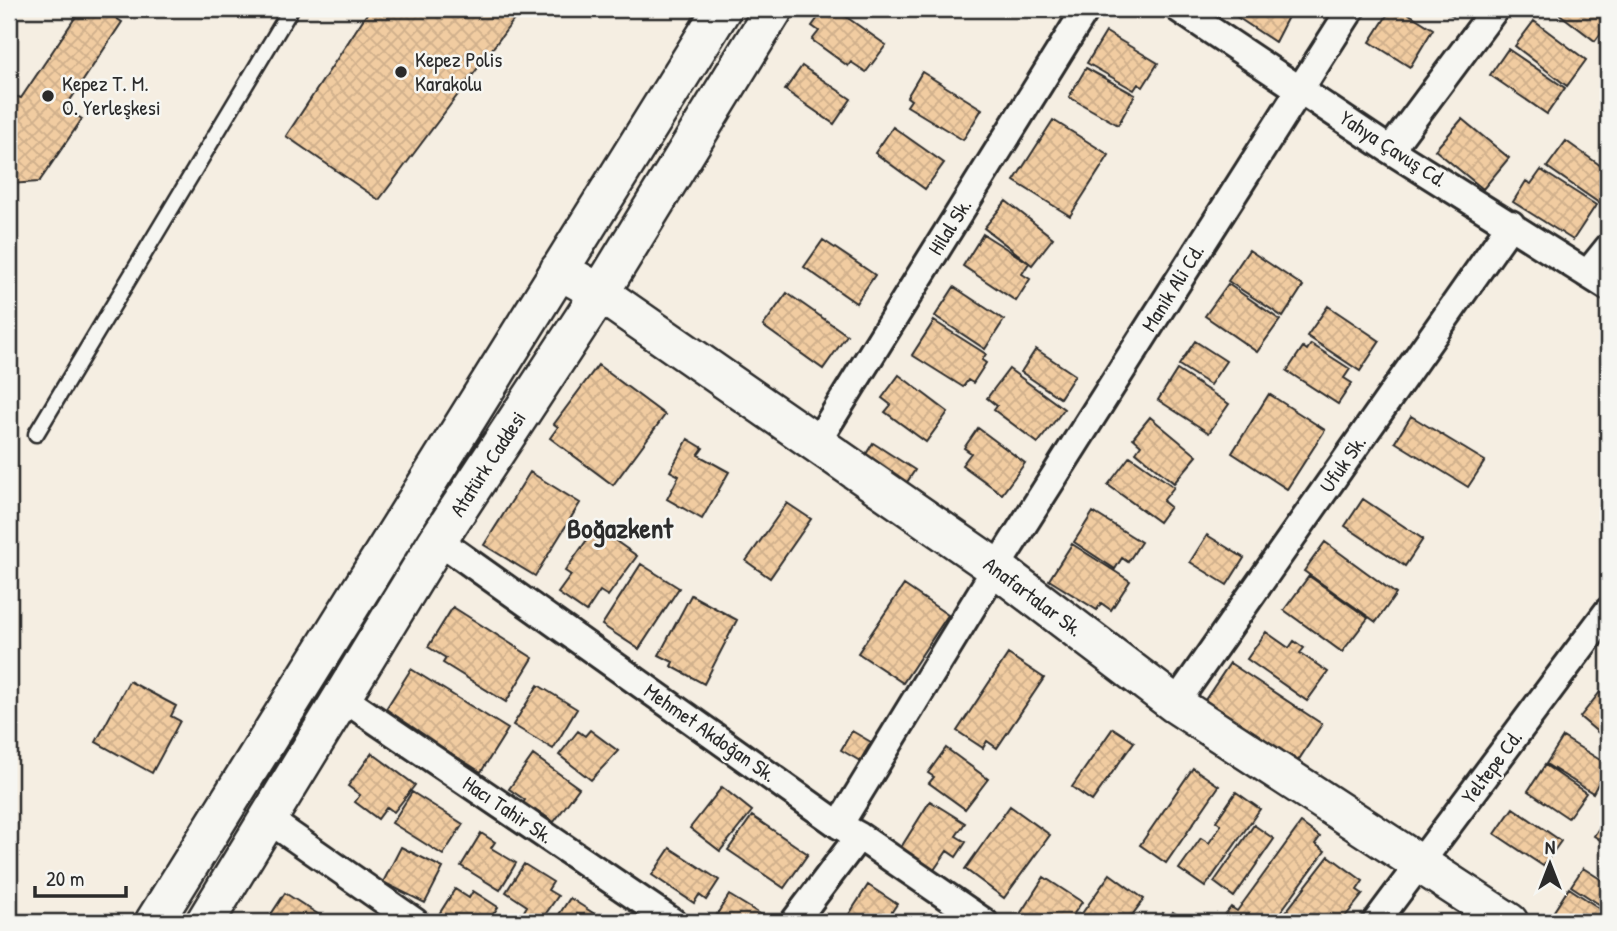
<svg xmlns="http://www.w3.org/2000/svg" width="1617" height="931" font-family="'Patrick Hand',sans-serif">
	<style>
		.building { fill: url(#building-cross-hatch); stroke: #2b2b2b; stroke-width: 2 }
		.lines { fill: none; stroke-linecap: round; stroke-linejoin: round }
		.lane-casing { stroke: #2b2b2b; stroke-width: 19 }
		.street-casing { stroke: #2b2b2b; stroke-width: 32 }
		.secondary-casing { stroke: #2b2b2b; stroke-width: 42 }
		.lane { stroke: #f6f6f2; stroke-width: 14 }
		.street { stroke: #f6f6f2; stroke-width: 26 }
		.secondary { stroke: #f6f6f2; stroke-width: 37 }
		.poi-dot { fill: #2b2b2b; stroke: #f6f6f2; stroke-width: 2.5 }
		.labels { text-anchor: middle; stroke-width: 5; stroke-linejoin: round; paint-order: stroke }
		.poi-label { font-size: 21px; fill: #2b2b2b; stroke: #f6f6f2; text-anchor: start }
		.street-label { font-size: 21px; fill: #2b2b2b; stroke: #f6f6f2 }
		.district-label { font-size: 28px; font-weight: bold; fill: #2b2b2b; stroke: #f6f6f2 }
	</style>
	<defs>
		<pattern id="building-cross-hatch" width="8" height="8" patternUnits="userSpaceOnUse" patternTransform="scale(1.75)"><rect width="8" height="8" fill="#f1cca1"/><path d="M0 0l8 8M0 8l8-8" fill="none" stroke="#cfaf8b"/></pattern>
	</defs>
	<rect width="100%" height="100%" fill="#f5eee2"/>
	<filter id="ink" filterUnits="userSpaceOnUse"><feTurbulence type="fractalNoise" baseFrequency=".0143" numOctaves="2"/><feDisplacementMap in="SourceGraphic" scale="14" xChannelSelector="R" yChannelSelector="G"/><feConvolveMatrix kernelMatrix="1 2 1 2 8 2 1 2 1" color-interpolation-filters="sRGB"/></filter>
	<g filter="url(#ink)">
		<path class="building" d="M81 9H102L122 22 65 108 82 119 39 182 9 184V94L21 98Z
			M370 9H522L379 200 286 136Z
			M830 9H835L886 45 866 72 851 62 848 66 812 40 819 31 812 26 823 11 827 14Z
			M1225 9H1292L1275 42Z
			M1391 9H1401L1433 29 1410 67 1370 42Z
			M1441 9H1457L1453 16Z
			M1553 9H1608V24L1595 41Z
			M1534 21 1586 60 1567 86 1515 46Z
			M1106 32 1158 63 1143 87 1138 84 1134 90 1087 63Z
			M1508 49 1565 88 1547 114 1490 75Z
			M802 66 851 99 834 124 785 90Z
			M1086 68 1135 95 1118 125 1069 97Z
			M922 72 982 109 963 140 907 106 911 100 907 97Z
			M1462 119 1509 158 1483 189 1435 150Z
			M1053 120 1109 155 1070 216 1014 181Z
			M893 127 944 163 925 189 875 153Z
			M1566 141 1608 171V196L1602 205 1547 167Z
			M1541 170 1596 205 1573 240 1513 202 1526 181 1531 184Z
			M1006 201 1053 238 1032 265 984 228Z
			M983 234 1029 263 1022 274 1030 279 1016 301 963 266Z
			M823 240 875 275 856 303 804 267Z
			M1249 250 1303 286 1283 317 1228 281Z
			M1228 284 1280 320 1257 352 1205 316Z
			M954 287 1004 320 985 349 935 316Z
			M787 293 847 335 823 369 763 326Z
			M1328 306 1380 341 1360 371 1307 336Z
			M934 321 986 354 982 360 986 363 973 383 968 380 963 387 912 355Z
			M1195 341 1226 361 1210 385 1179 365Z
			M1311 344 1350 369 1344 378 1352 383 1338 404 1287 371 1303 347 1307 350Z
			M1036 349 1075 375 1060 398 1021 372Z
			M598 365 665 415 613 485 550 438 558 427 554 424Z
			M1009 369 1064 409 1038 443 994 410 997 406 987 398Z
			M1177 370 1229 404 1209 433 1158 400Z
			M899 375 948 412 926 442 885 412 891 405 882 398Z
			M1269 394 1325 430 1287 489 1232 453Z
			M1411 416 1485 461 1468 487 1395 442Z
			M1150 417 1197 456 1174 483 1136 452 1141 445 1133 438Z
			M978 428 1025 463 1002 494 962 465 971 453 964 448Z
			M688 439 703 448 698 455 729 472 702 519 667 499 679 476 670 471Z
			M873 443 915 470 898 496 856 470Z
			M1130 456 1174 487 1163 501 1170 507 1159 522 1108 485Z
			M530 472 580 503 535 576 484 545Z
			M1363 499 1423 539 1405 566 1345 526Z
			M787 503 811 519 770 578 746 561Z
			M1093 512 1141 542 1128 562 1122 558 1115 569 1074 542Z
			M596 527 637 556 608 596 600 591 586 612 558 593 571 575 565 571Z
			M1207 535 1244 558 1227 585 1190 562Z
			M1325 542 1396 594 1376 622 1304 571Z
			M1072 544 1130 581 1111 610 1101 603 1097 610 1049 580Z
			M641 564 679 588 639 649 602 625Z
			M1309 576 1368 618 1342 652 1284 610Z
			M904 585 948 615 903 683 858 653Z
			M691 595 737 620 704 684 671 666 673 662 659 655Z
			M453 607 533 658 506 702 443 663 446 658 428 647Z
			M1266 632 1289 648 1294 641 1304 648 1300 653 1328 672 1307 701 1247 659Z
			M1008 654 1044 678 997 748 987 741 983 748 957 731Z
			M1230 663 1322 724 1294 767 1201 706Z
			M411 669 508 729 481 772 384 712Z
			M129 681 176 706 171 716 180 721 152 773 96 742Z
			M538 685 577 709 553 749 513 725Z
			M1600 692 1608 699V741L1580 717Z
			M1113 728 1134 742 1092 801 1072 787Z
			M590 730 618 751 591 780 559 755 578 731 585 736Z
			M852 731 871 742 860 761 841 750Z
			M1563 737 1608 765 1593 793 1546 764Z
			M946 748 988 779 965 809 929 783 934 777 928 773Z
			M372 753 415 785 394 812 387 807 378 819 355 802 360 795 348 786Z
			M533 755 579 788 554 822 535 809 532 814 521 806 525 800 509 789Z
			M1545 765 1586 793 1568 818 1528 791Z
			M1193 768 1219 786 1166 863 1140 845Z
			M722 787 752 811 720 851 690 828Z
			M412 792 463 824 443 855 392 823Z
			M1236 792 1260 809 1205 887 1179 869 1201 838 1209 843 1221 825 1216 821Z
			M930 801 965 823 956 836 966 842 956 857 947 851 934 870 900 849Z
			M1010 806 1050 835 1004 898 965 869Z
			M1513 808 1561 841 1543 866 1495 834Z
			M1608 814V845L1594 836Z
			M752 816 808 854 784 888 728 850Z
			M1301 823 1320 837 1315 844 1325 851 1273 922H1231L1223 917 1231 907 1237 911Z
			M1254 825 1274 839 1234 897 1214 882Z
			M481 833 495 842 491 848 516 863 500 890 461 866Z
			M401 847 443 868 425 903 383 882Z
			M670 848 719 880 706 900 699 895 694 903 652 875Z
			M1329 856 1363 881 1357 890 1363 894 1341 922H1278Z
			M524 864 553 882 548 890 558 896 540 922 523 913 527 906 506 892Z
			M1583 868 1608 884V910L1571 886Z
			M1110 874 1144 899 1127 922H1076Z
			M1044 877 1082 902 1068 922H1032L1020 914Z
			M868 885 897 904 885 922H844Z
			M1569 888 1608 914 1605 920 1608 922H1547Z
			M455 889 469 898 473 891 498 907 488 922H441L436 919Z
			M285 893 324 918 321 922H266Z
			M729 895 765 917 761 922H712Z
			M570 898 607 922H554Z
			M1173 912 1189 922H1157L1163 913 1170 917Z"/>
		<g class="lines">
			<g class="lane-casing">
				<path id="lane" d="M36 434 291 9"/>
			</g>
			<g class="street-casing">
				<path id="street" d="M1179 9 1390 150 1608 287
					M1390 150 1495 9
					M1587 274 1608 248
					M815 445 1086 9
					M438 540 839 825 859 836 984 922
					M343 698 673 922
					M1175 704 1511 224
					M269 820 415 922
					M839 825 996 568 1351 9
					M794 922 859 836
					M1376 922 1608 611"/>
			</g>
			<g class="secondary-casing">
				<path id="secondary" d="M559 270 600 293 996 568 1175 704 1509 922
					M154 922 722 9
					M205 922 438 540 600 293 774 9"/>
			</g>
			<use href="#lane" class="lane"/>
			<use href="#street" class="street"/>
			<use href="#secondary" class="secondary"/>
		</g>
	</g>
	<g class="poi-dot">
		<circle cx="401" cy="72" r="7"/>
		<circle cx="48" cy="96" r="7"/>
	</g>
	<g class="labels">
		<g class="poi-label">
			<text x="415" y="67">Kepez Polis<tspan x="415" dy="24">Karakolu</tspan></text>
			<text x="62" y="91">Kepez T. M.<tspan x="62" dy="24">O. Yerleşkesi</tspan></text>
		</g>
		<g class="street-label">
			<text transform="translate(1393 149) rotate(33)" y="7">Yahya Çavuş Cd.</text>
			<text transform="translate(950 227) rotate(-58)" y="7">Hilal Sk.</text>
			<text transform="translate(1173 288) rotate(-58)" y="7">Manik Ali Cd.</text>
			<text transform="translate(488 464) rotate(-57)" y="7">Atatürk Caddesi</text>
			<text transform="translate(1343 464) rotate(-55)" y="7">Ufuk Sk.</text>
			<text transform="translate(1033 597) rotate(37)" y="7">Anafartalar Sk.</text>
			<text transform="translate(710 733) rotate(35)" y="7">Mehmet Akdoğan Sk.</text>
			<text transform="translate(1492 767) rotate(-53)" y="7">Yeltepe Cd.</text>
			<text transform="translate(508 810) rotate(34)" y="7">Hacı Tahir Sk.</text>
		</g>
		<g class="district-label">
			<text x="620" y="538">Boğazkent</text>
		</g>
	</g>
	<rect width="1617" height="931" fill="none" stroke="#f6f6f2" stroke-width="35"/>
	<rect x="18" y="18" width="1582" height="896" fill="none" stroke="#2b2b2b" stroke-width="2.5" filter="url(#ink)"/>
	<g transform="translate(1550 864)" stroke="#f6f6f2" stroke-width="5" paint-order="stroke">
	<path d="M0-5L12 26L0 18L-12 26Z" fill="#2b2b2b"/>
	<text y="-10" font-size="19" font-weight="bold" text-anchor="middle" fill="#2b2b2b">N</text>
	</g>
	<path d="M35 886v10h91v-10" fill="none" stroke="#2b2b2b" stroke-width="3.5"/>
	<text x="46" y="886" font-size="21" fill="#2b2b2b" stroke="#f6f6f2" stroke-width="5" paint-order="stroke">20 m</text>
</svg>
